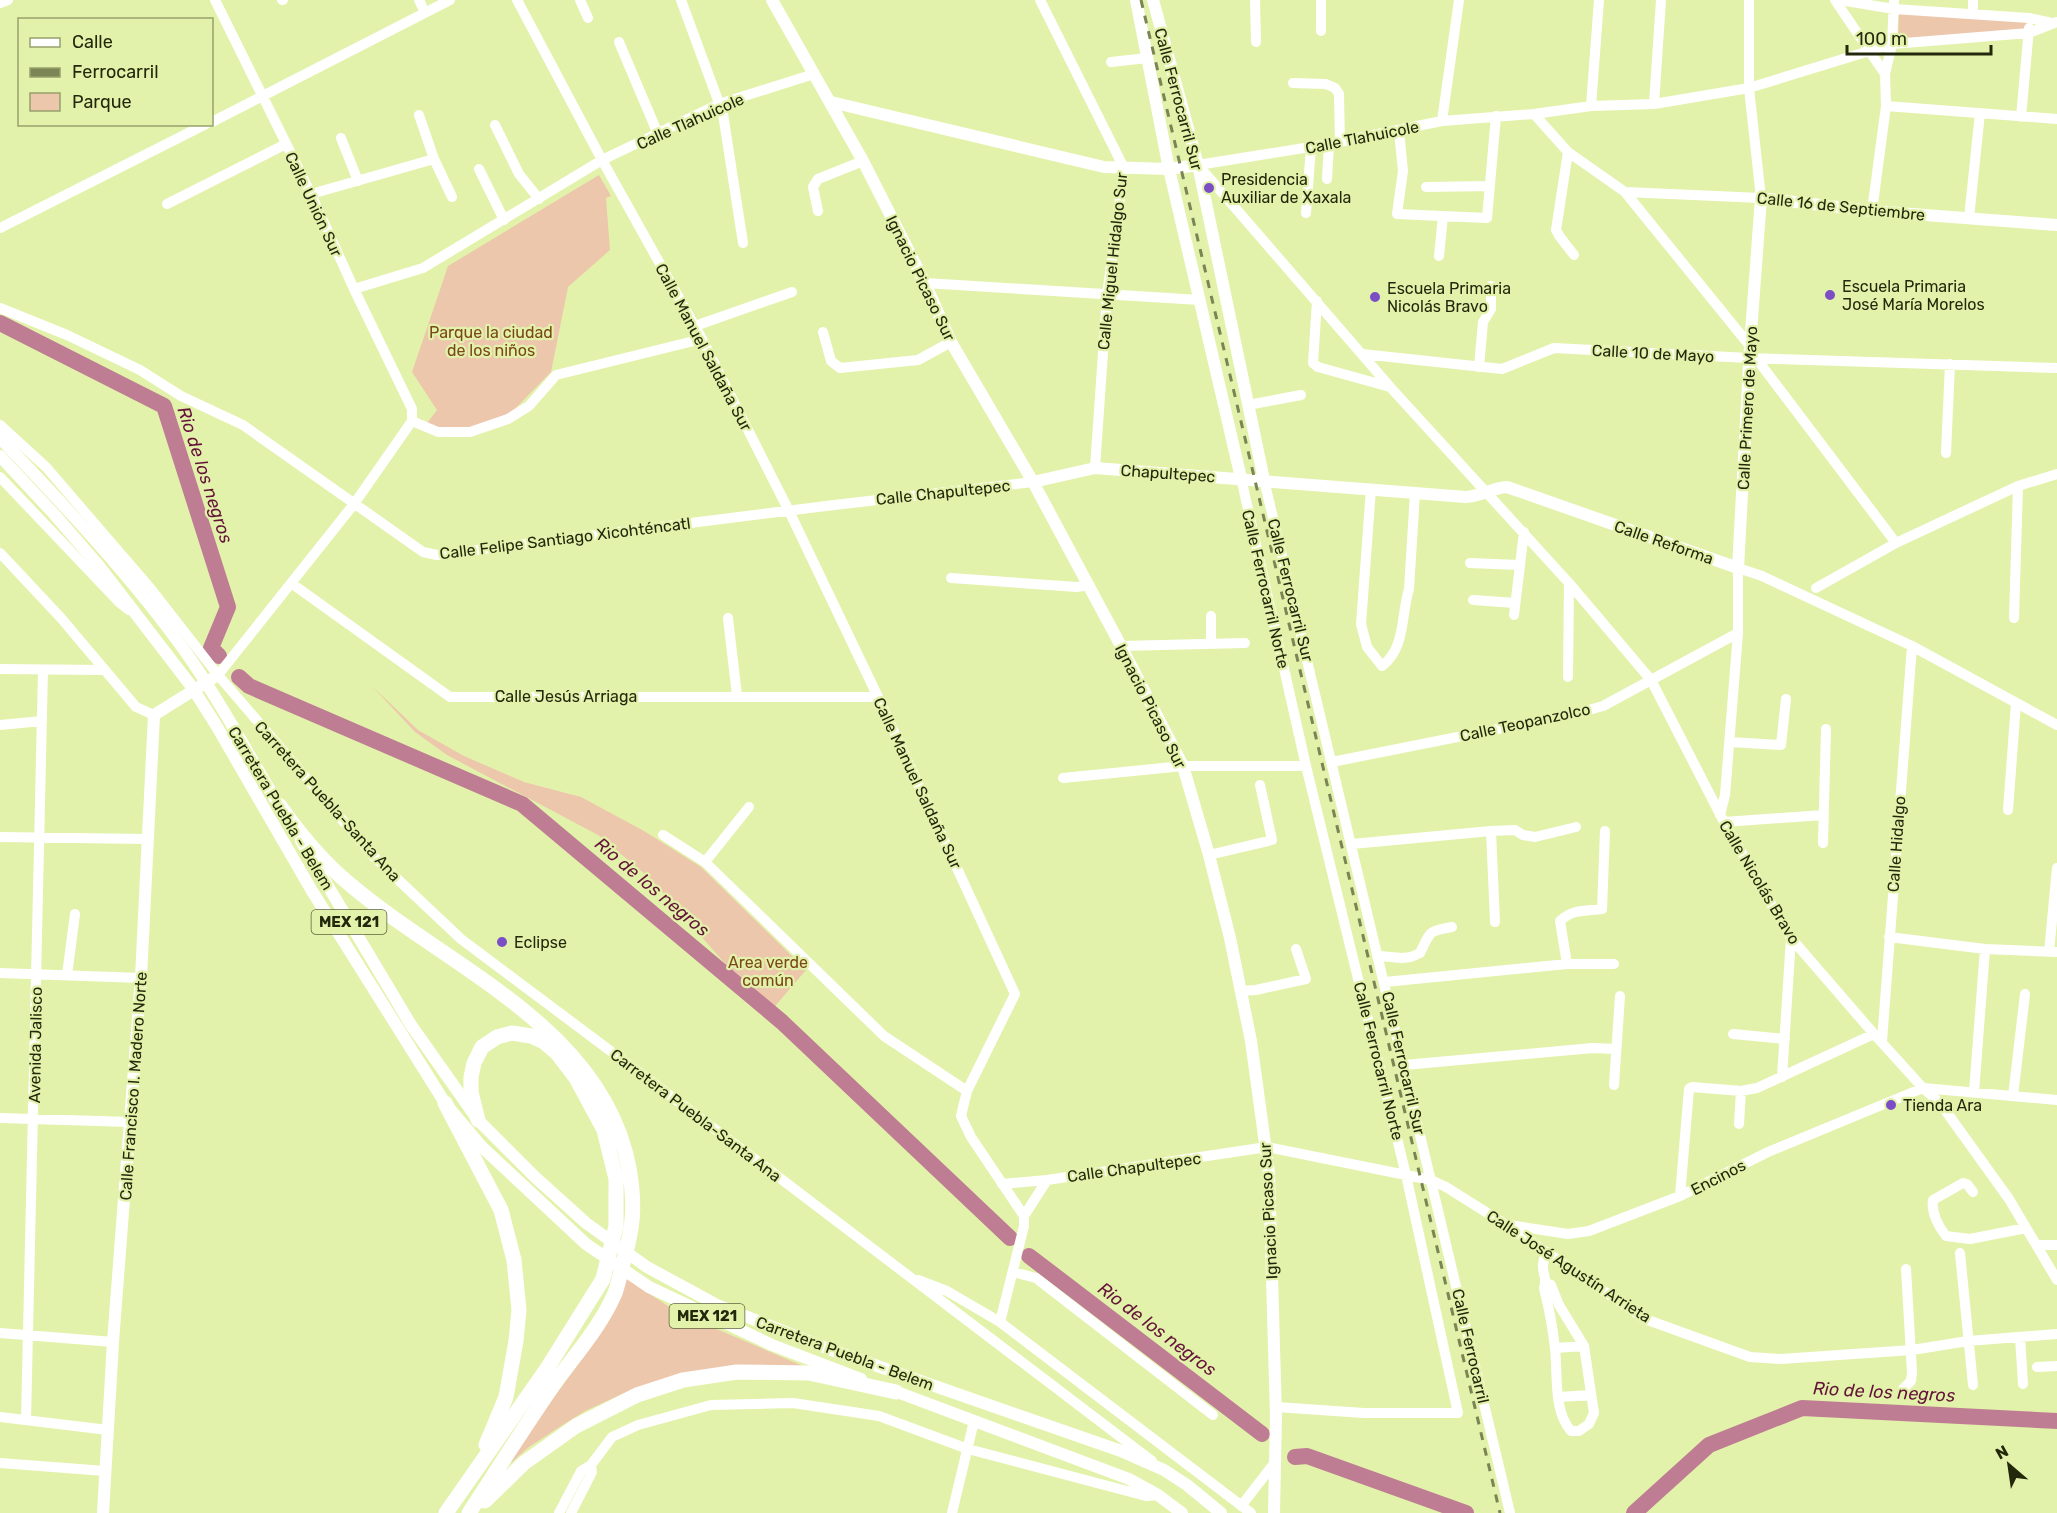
<svg xmlns="http://www.w3.org/2000/svg" width="2057" height="1513" font-family="Rubik,sans-serif">
	<style>
		.green { fill: #ecc7ac }
		.lines { fill: none; stroke-linecap: round; stroke-linejoin: round }
		.river { stroke: #be7d93; stroke-width: 16 }
		.minor { stroke: #fff; stroke-width: 10 }
		.major { stroke: #fff; stroke-width: 12 }
		.highway { stroke: #fff; stroke-width: 15 }
		.rail { stroke: #7a8454; stroke-width: 3; stroke-dasharray: 8 8; stroke-linecap: butt }
		.poi-dot { fill: #7c4ec6; stroke: #e3f2ab; stroke-width: 2 }
		.labels { text-anchor: middle; stroke-width: 4.5; stroke-linejoin: round; paint-order: stroke }
		.shield { fill: #e3f2ab; stroke: #5d653c; stroke-width: 1.5 }
		.shield-label { font-size: 15px; font-weight: bold; fill: #23280c }
		.street-label { font-size: 16px; fill: #23280c; stroke: #e3f2ab }
		.poi-label { font-size: 16px; fill: #23280c; stroke: #e3f2ab; text-anchor: start }
		.park-label { font-size: 16px; fill: #7b4718; stroke: #e3f2ab }
		.water-label { font-size: 18px; font-style: italic; fill: #641438; stroke: #e3f2ab }
	</style>
	<rect width="100%" height="100%" fill="#e3f2ab"/>
	<path class="green" d="M1899 13 2027 19 2026 31 1898 41Z
		M599 175 611 196 606 198 610 250 568 287 551 372 507 417 466 430 440 429 427 423 437 410 412 372 448 266Z
		M372 686 418 730 464 756 524 782 581 797 644 831 701 867 806 970 771 1011 748 990 652 880 598 835 447 755 415 732Z
		M627 1279 677 1312 810 1369 633 1389 585 1411 561 1426 529 1447 498 1474 584 1356Z"/>
	<g class="lines">
		<path class="river" d="M0 323 164 406 228 607 211 648 219 656
			M239 677 249 686 522 804 782 1022 1010 1238
			M1029 1256 1262 1434
			M1295 1457 1307 1456 1466 1513
			M1634 1513 1709 1445 1802 1408 2057 1421"/>
		<path class="minor" d="M215 0 311 194 354 289 412 409V421L354 504 218 675
			M282 0H283
			M419 0 425 13
			M517 0 602 160 702 339 789 511 878 697 1015 994 967 1091 961 1116 971 1137 1024 1216V1226L1000 1322
			M580 0 588 18
			M681 0 723 114 743 243
			M1040 0 1124 168 1107 295 1095 468
			M1255 0 1256 42
			M1835 0 1885 74
			M1840 0 1894 9 2029 18 2052 23
			M0 3 8 0
			M1973 14V0
			M1321 31V0
			M619 42 658 134
			M1111 62 1147 58
			M1293 83 1326 84 1335 88 1339 94 1340 142
			M1654 104 1661 0
			M1591 106 1599 0
			M1886 106 2057 119
			M1534 114 1568 152 1625 192 1750 346
			M419 115 434 159 452 197
			M2021 117 2029 28
			M1442 121 1459 0
			M212 122 450 0
			M495 125 519 174 539 199
			M1399 131 1403 171 1397 214 1487 218 1496 116
			M341 138 358 181
			M1568 152 1556 230 1560 237 1574 255
			M1198 165 1391 388 1569 583 1651 680 1724 822 1791 938 1874 1034 1923 1088 1940 1103 2009 1199 2057 1280
			M1198 165 1329 144 1442 121 1534 114 1591 106 1654 104 1749 88 1892 44 2029 33 2057 22
			M479 169 504 220
			M1327 179 1329 144
			M1426 187 1490 186
			M1625 192 1761 198 1749 88V0
			M311 194 434 159
			M167 204 286 144
			M818 211 813 187 818 179 863 161
			M1872 211 1886 106 1885 74 1892 44 1894 0
			M1306 213 1311 147
			M1969 218 1980 113
			M0 228 206 124
			M1439 256 1443 216
			M925 283 1200 300
			M354 289 423 268 602 160 719 104 814 74
			M1317 301 1313 363 1318 367 1390 387
			M0 308 67 335 140 370 181 396 243 425 423 552 437 555 834 505 1033 482
			M695 326 792 292
			M823 332 831 361 840 368 918 360 951 342
			M1362 354 1502 369 1554 348 1749 358 2057 368
			M1756 358 1896 543
			M1479 367 1483 322 1491 309V286
			M1248 405 1301 395
			M412 421 438 432H470L508 419 529 406 556 375 702 339
			M0 425 46 467 151 589 218 675 373 856 461 939 768 1169 1152 1461
			M1946 453 1950 364
			M0 477 119 602 129 610
			M1241 478 1306 766 1406 1175 1458 1413H1364L1276 1407
			M1264 480 1510 1513
			M1371 489 1361 624 1367 647 1382 666C1406 648 1401 614 1409 589L1415 493
			M0 553 61 618 136 707 154 715
			M1470 563 1519 565
			M951 578 1077 587 1089 585
			M291 583 450 697H878
			M1816 588 1896 543 2018 486 2057 474
			M1473 600 1515 603
			M1514 615 1524 532
			M728 618 737 696
			M2014 618 2018 486
			M1211 643V616
			M1121 646 1245 643
			M0 669 104 670
			M1568 677 1569 583
			M0 725 42 721
			M1730 742 1781 745 1786 699
			M1332 762 1578 713 1603 706 1738 633
			M1063 778 1183 766H1306
			M2008 810 2016 703
			M1720 815 1725 795 1738 633V568L1762 576 1912 646 2057 725
			M1724 822 1823 815
			M1491 831 1495 922
			M663 835 705 862 884 1036 967 1091
			M0 837 147 839
			M1823 843 1826 729
			M1352 844 1491 831 1515 830 1523 835 1535 837 1576 827
			M1209 855 1272 840 1260 785
			M705 862 749 807
			M1889 937 1985 949 2057 952
			M2049 952 2057 868
			M1379 956 1402 958 1411 957 1420 953C1431 931 1428 931 1452 927
			M1567 964 1560 921C1572 909 1585 911 1602 909L1605 831
			M0 973 141 978
			M67 975 75 914
			M1385 982 1567 964H1614
			M1240 991 1256 990 1306 979 1296 949
			M1733 1034 1785 1039
			M1882 1041 1912 646
			M1404 1065 1593 1048 1616 1049
			M1782 1077 1791 938
			M1614 1085 1620 996
			M1974 1092 1985 949
			M2013 1096 2025 994
			M0 1118 130 1122
			M1739 1124 1741 1091
			M1002 1184 1047 1180 1267 1147 1431 1180 1446 1187 1505 1224 1645 1319 1750 1357 1781 1359 1912 1350 1968 1341 2057 1334
			M1973 1192 1967 1184 1963 1183 1933 1200C1931 1212 1938 1226 1946 1236L1970 1239 2026 1228
			M1680 1196 1689 1089 1692 1087 1741 1091 1757 1088 1874 1034
			M1024 1216 1047 1180
			M1509 1225 1568 1234 1589 1231 1680 1196 1768 1152 1923 1088 2057 1100
			M2037 1245H2057
			M1960 1253 1973 1385
			M1013 1272 1036 1278 1213 1415
			M918 1280 947 1291 1000 1322 1251 1513
			M1546 1283 1551 1285 1559 1305 1584 1346 1594 1413 1589 1424 1579 1431H1571C1553 1411 1558 1374 1555 1349 1553 1329 1549 1308 1544 1288 1549 1275 1537 1271 1547 1252
			M0 1333 113 1342
			M2020 1337 2023 1384
			M1555 1348 1584 1346
			M2037 1367 2057 1366
			M1903 1389 1911 1381 1912 1372 1906 1269
			M1559 1397 1591 1395
			M0 1417 108 1430
			M26 1420 43 670
			M0 1463 105 1471
			M1241 1506 1276 1461
			M559 1513 581 1471 591 1465
			M571 1513 592 1472 591 1465 612 1437 638 1425 711 1405 793 1403 879 1416 968 1449 1146 1496 1158 1495
			M952 1513 974 1421"/>
		<path class="major" d="M772 0 863 161 925 283 951 342 1033 482 1121 646 1183 766 1209 855 1230 938 1251 1041 1269 1173 1276 1416 1274 1513
			M1136 0 1169 169 1241 478
			M1153 0 1198 165 1264 480
			M831 102 1104 167 1169 169 1198 165
			M0 438C65 506 133 578 187 654 223 705 252 761 284 814
			M0 456 54 514 99 566 192 687 216 725 312 891 445 1103 482 1147 586 1244 649 1287 772 1345 861 1379
			M1033 482 1095 468 1466 497C1481 496 1492 488 1507 487L1738 568 1750 346 1761 198 1872 211 2057 225
			M301 841 411 1025 478 1120 535 1177 586 1223 647 1267 717 1305 826 1348 1121 1451 1164 1470 1187 1485 1221 1513
			M889 1389 1129 1479 1158 1495 1182 1513
			M103 1513 113 1342 141 978 154 715 218 675"/>
		<path class="highway" d="M280 806C299 833 320 859 346 881 445 967 602 1025 629 1168 636 1207 633 1229 622 1267 620 1275 618 1285 615 1293 601 1326 575 1355 554 1384 525 1426 497 1470 469 1513
			M445 1103 501 1210 514 1260 519 1310 516 1341 506 1397 486 1445
			M485 1501 524 1463 576 1426 637 1395 683 1380 737 1372 809 1373 896 1392
			M446 1513 548 1367 603 1279 616 1226V1179L604 1130 576 1078 557 1053 544 1042 531 1036 512 1033 497 1037 482 1047 474 1063 471 1077V1092L478 1120"/>
		<path class="rail" d="M1141 0 1500 1513"/>
	</g>
	<g class="poi-dot">
		<circle cx="1209" cy="188" r="6"/>
		<circle cx="1830" cy="295" r="6"/>
		<circle cx="1375" cy="297" r="6"/>
		<circle cx="502" cy="942" r="6"/>
		<circle cx="1891" cy="1105" r="6"/>
	</g>
	<g class="labels">
		<g class="shield">
			<rect x="311.5" y="910" width="75" height="24" rx="4.5"/>
			<rect x="669.5" y="1304" width="75" height="24" rx="4.5"/>
		</g>
		<g class="shield-label">
			<text x="349" y="927">MEX 121</text>
			<text x="707" y="1321">MEX 121</text>
		</g>
		<g class="street-label">
			<text transform="translate(1179 99) rotate(75)" y="6">Calle Ferrocarril Sur</text>
			<text transform="translate(690 121) rotate(-24)" y="6">Calle Tlahuicole</text>
			<text transform="translate(1362 137) rotate(-11)" y="6">Calle Tlahuicole</text>
			<text transform="translate(314 204) rotate(65)" y="6">Calle Unión Sur</text>
			<text transform="translate(1841 206) rotate(6)" y="6">Calle 16 de Septiembre</text>
			<text transform="translate(1112 261) rotate(-84)" y="6">Calle Miguel Hidalgo Sur</text>
			<text transform="translate(921 278) rotate(64)" y="6">Ignacio Picaso Sur</text>
			<text transform="translate(704 347) rotate(62)" y="6">Calle Manuel Saldaña Sur</text>
			<text transform="translate(1653 353) rotate(3)" y="6">Calle 10 de Mayo</text>
			<text transform="translate(1747 408) rotate(-87)" y="6">Calle Primero de Mayo</text>
			<text transform="translate(1168 473) rotate(4)" y="6">Chapultepec</text>
			<text transform="translate(943 492) rotate(-6)" y="6">Calle Chapultepec</text>
			<text transform="translate(565 538) rotate(-7)" y="6">Calle Felipe Santiago Xicohténcatl</text>
			<text transform="translate(1664 542) rotate(19)" y="6">Calle Reforma</text>
			<text transform="translate(1266 589) rotate(77)" y="6">Calle Ferrocarril Norte</text>
			<text transform="translate(1291 590) rotate(76)" y="6">Calle Ferrocarril Sur</text>
			<text x="566" y="702">Calle Jesús Arriaga</text>
			<text transform="translate(1151 706) rotate(63)" y="6">Ignacio Picaso Sur</text>
			<text transform="translate(1525 722) rotate(-12)" y="6">Calle Teopanzolco</text>
			<text transform="translate(918 783) rotate(65)" y="6">Calle Manuel Saldaña Sur</text>
			<text transform="translate(328 801) rotate(48)" y="6">Carretera Puebla-Santa Ana</text>
			<text transform="translate(281 808) rotate(59)" y="6">Carretera Puebla - Belem</text>
			<text transform="translate(1896 844) rotate(-86)" y="6">Calle Hidalgo</text>
			<text transform="translate(1760 882) rotate(59)" y="6">Calle Nicolás Bravo</text>
			<text transform="translate(35 1045) rotate(-89)" y="6">Avenida Jalisco</text>
			<text transform="translate(1379 1061) rotate(76)" y="6">Calle Ferrocarril Norte</text>
			<text transform="translate(1404 1063) rotate(77)" y="6">Calle Ferrocarril Sur</text>
			<text transform="translate(133 1086) rotate(-86)" y="6">Calle Francisco I. Madero Norte</text>
			<text transform="translate(696 1115) rotate(37)" y="6">Carretera Puebla-Santa Ana</text>
			<text transform="translate(1134 1167) rotate(-8)" y="6">Calle Chapultepec</text>
			<text transform="translate(1718 1177) rotate(-27)" y="6">Encinos</text>
			<text transform="translate(1268 1211) rotate(-93)" y="6">Ignacio Picaso Sur</text>
			<text transform="translate(1569 1266) rotate(33)" y="6">Calle José Agustín Arrieta</text>
			<text transform="translate(1471 1346) rotate(77)" y="6">Calle Ferrocarril</text>
			<text transform="translate(845 1353) rotate(20)" y="6">Carretera Puebla - Belem</text>
		</g>
		<g class="poi-label">
			<text x="1221" y="185">Presidencia<tspan x="1221" dy="18">Auxiliar de Xaxala</tspan></text>
			<text x="1842" y="292">Escuela Primaria<tspan x="1842" dy="18">José María Morelos</tspan></text>
			<text x="1387" y="294">Escuela Primaria<tspan x="1387" dy="18">Nicolás Bravo</tspan></text>
			<text x="514" y="948">Eclipse</text>
			<text x="1903" y="1111">Tienda Ara</text>
		</g>
		<g class="park-label">
			<text x="491" y="338">Parque la ciudad<tspan x="491" dy="18">de los niños</tspan></text>
			<text x="768" y="968">Area verde<tspan x="768" dy="18">común</tspan></text>
		</g>
		<g class="water-label">
			<text transform="translate(205 475) rotate(72)" y="6">Rio de los negros</text>
			<text transform="translate(652 887) rotate(40)" y="6">Rio de los negros</text>
			<text transform="translate(1157 1329) rotate(37)" y="6">Rio de los negros</text>
			<text transform="translate(1884 1392) rotate(3)" y="6">Rio de los negros</text>
		</g>
	</g>
	<rect x="18" y="18" width="195" height="108" fill="#e3f2ab" stroke="#96a16b" stroke-width="1.5"/>
	<rect x="30" y="38" width="30" height="9" fill="#ffffff" stroke="#96a16b" stroke-width="1.5"/>
	<text x="72" y="48" font-size="18" fill="#23280c">Calle</text>
	<rect x="30" y="68" width="30" height="9" fill="#7a8454" stroke="#96a16b" stroke-width="1.5"/>
	<text x="72" y="78" font-size="18" fill="#23280c">Ferrocarril</text>
	<rect x="30" y="93" width="30" height="18" fill="#ecc7ac" stroke="#96a16b" stroke-width="1.5"/>
	<text x="72" y="108" font-size="18" fill="#23280c">Parque</text>
	<g transform="translate(2009 1465) rotate(331)" stroke="#e3f2ab" stroke-width="4.5" paint-order="stroke">
	<path d="M0-4.5L10 22L0 15L-10 22Z" fill="#23280c"/>
	<text y="-9" font-size="16" font-weight="bold" text-anchor="middle" fill="#23280c">N</text>
	</g>
	<path d="M1847 45v9h144v-9" fill="none" stroke="#23280c" stroke-width="3"/>
	<text x="1856" y="45" font-size="18" fill="#23280c" stroke="#e3f2ab" stroke-width="4.5" paint-order="stroke">100 m</text>
</svg>
